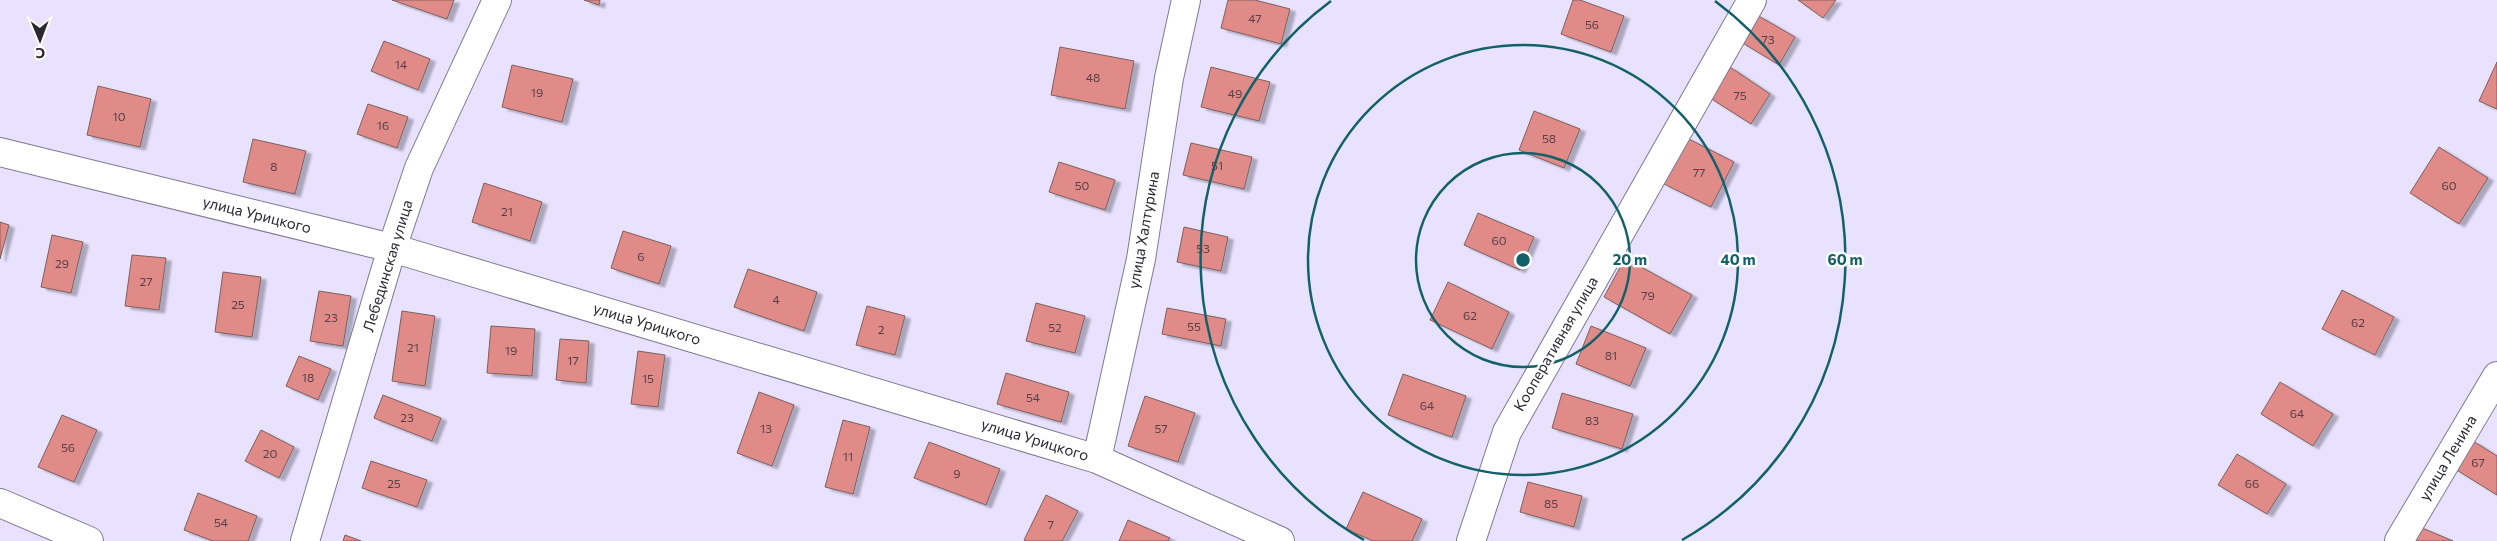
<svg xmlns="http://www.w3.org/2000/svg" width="2497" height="541" font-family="Commissioner,sans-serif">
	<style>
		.building { fill: #e18b89; stroke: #7d5f5d; filter: url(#shadow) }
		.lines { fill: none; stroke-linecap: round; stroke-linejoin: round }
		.minor-casing { stroke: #7e7993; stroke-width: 30 }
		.minor { stroke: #fff; stroke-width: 28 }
		.ring { fill: none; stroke: #12616a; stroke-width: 2.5 }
		.labels { text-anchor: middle; stroke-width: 5; stroke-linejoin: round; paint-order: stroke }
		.number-label { font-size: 12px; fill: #574048 }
		.street-label { font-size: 15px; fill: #292732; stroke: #fff }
		.centre { fill: #12616a; stroke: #fff; stroke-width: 2.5 }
		.ring-label { font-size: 15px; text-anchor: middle; font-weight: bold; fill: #12616a; stroke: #fff; stroke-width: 5; stroke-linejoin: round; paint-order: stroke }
	</style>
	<defs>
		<filter id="shadow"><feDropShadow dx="5.5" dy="3" stdDeviation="1" flood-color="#0004"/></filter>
	</defs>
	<rect width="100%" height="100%" fill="#e8e2ff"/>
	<path class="building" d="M392 0H454L447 19Z
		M584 0H600L599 5Z
		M1228 0H1255L1290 9 1281 44 1221 28Z
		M1573 0H1580L1624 16 1611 52 1561 34Z
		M1798 0H1836L1823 18Z
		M1757 15 1795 37 1779 65 1741 42Z
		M384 41 430 59 418 90 371 71Z
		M1060 47 1134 61 1125 109 1051 95Z
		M2497 62V109L2479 101Z
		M512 65 573 79 562 122 502 107Z
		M1211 67 1270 82 1259 121 1201 107Z
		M1730 67 1770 94 1751 124 1710 98Z
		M98 86 151 99 140 147 87 135Z
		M368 104 408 117 397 148 357 134Z
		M1534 111 1580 129 1564 168 1519 150Z
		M1687 138 1734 162 1711 207 1664 184Z
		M253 139 306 151 295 194 243 182Z
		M1191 143 1252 157 1244 189 1183 175Z
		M2439 147 2488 178 2459 224 2410 193Z
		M1059 162 1115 180 1105 210 1049 192Z
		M484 183 542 202 530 241 472 222Z
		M1478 213 1534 237 1520 270 1464 245Z
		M0 222 9 225 0 259Z
		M1184 227 1228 237 1221 271 1177 262Z
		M623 231 671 246 659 284 611 268Z
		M52 235 83 242 71 293 41 287Z
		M132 255 166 258 159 310 125 306Z
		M1625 258 1692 295 1670 334 1604 297Z
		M748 269 817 292 804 331 734 307Z
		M223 272 261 277 252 337 215 332Z
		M1448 282 1509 312 1492 349 1430 320Z
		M2342 290 2394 317 2375 355 2322 329Z
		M319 291 351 296 343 346 310 341Z
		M1036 303 1085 316 1075 353 1026 341Z
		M867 306 905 316 895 355 856 345Z
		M1167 308 1226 319 1221 346 1162 334Z
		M402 311 435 316 425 386 392 381Z
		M491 326 535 329 532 376 487 373Z
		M1591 326 1646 348 1630 386 1576 364Z
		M560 339 589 341 586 383 556 380Z
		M638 351 665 355 658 407 631 404Z
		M299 356 331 369 318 400 286 386Z
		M1006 373 1069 392 1061 422 997 404Z
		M1403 374 1466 396 1452 437 1388 415Z
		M2280 382 2333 414 2313 446 2261 414Z
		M759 392 794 405 772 466 737 453Z
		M1562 393 1633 414 1622 449 1552 428Z
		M383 395 441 418 432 441 374 418Z
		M1145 396 1195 413 1178 462 1128 446Z
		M62 415 97 430 74 482 38 467Z
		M843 420 870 427 853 494 825 487Z
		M261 430 294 447 279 478 245 461Z
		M2473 441 2497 456V495L2455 469Z
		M929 442 1000 469 986 505 914 478Z
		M2237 454 2286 484 2267 514 2218 485Z
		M371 461 427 480 417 507 362 488Z
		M1528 482 1582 496 1574 527 1520 512Z
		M1363 492 1422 519 1412 541H1373L1346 529Z
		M198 493 257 516 248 541H213L184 530Z
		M1046 495 1078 511 1062 541H1027L1024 540Z
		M1128 520 1170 538 1168 541H1119Z
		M2420 527 2453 541H2413Z
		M345 535 361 541H343Z"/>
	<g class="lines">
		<g class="minor-casing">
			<path id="minor" d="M0 152 392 248 1097 459 1280 541
				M1097 459 1141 259 1169 78 1186 0
				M0 503 89 541
				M305 541 392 248 419 168 497 0
				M1471 541 1507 432 1752 0
				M2399 541 2497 376"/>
		</g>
		<use href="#minor" class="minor"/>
	</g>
	<g class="ring">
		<circle cx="1523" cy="260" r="107"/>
		<circle cx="1523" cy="260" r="215"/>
		<path d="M1364 540A322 322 0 0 1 1331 1M1715 1A322 322 0 0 1 1682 540"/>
	</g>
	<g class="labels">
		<g class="number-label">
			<text x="1255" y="23">47</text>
			<text x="1592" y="29">56</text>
			<text x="1768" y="44">73</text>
			<text x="401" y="69">14</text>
			<text x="1093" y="82">48</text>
			<text x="537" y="97">19</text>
			<text x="1235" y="98">49</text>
			<text x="1740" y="100">75</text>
			<text x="119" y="121">10</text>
			<text x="383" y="130">16</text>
			<text x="1549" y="143">58</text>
			<text x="1217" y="170">51</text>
			<text x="274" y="171">8</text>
			<text x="1699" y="177">77</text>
			<text x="1082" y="190">50</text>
			<text x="2449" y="190">60</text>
			<text x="507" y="216">21</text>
			<text x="1499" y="245">60</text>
			<text x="1203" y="253">53</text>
			<text x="641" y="261">6</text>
			<text x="62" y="268">29</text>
			<text x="146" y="286">27</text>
			<text x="1648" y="300">79</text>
			<text x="776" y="304">4</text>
			<text x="238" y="309">25</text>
			<text x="1470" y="320">62</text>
			<text x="331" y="322">23</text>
			<text x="2358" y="327">62</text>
			<text x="1194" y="331">55</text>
			<text x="1055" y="332">52</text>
			<text x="881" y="334">2</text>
			<text x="413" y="352">21</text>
			<text x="511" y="355">19</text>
			<text x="1611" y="360">81</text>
			<text x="573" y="365">17</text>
			<text x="308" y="382">18</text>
			<text x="648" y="383">15</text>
			<text x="1033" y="402">54</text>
			<text x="1427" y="410">64</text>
			<text x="2297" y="418">64</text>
			<text x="407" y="422">23</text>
			<text x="1592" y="425">83</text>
			<text x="766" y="433">13</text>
			<text x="1161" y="433">57</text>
			<text x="68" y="452">56</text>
			<text x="270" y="458">20</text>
			<text x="848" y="461">11</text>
			<text x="2478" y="467">67</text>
			<text x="957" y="478">9</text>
			<text x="394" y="488">25</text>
			<text x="2252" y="488">66</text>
			<text x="1551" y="508">85</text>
			<text x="221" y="527">54</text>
			<text x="1051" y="529">7</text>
		</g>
		<g class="street-label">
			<text transform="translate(257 215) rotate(14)" y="5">улица Урицкого</text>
			<text transform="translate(1144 230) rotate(-80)" y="5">улица Халтурина</text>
			<text transform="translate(388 266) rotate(-73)" y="5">Лебединская улица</text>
			<text transform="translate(647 324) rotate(17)" y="5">улица Урицкого</text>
			<text transform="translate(1556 344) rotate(-60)" y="5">Кооперативная улица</text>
			<text transform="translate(1035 440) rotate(17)" y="5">улица Урицкого</text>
			<text transform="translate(2448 458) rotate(-59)" y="5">улица Ленина</text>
		</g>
	</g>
	<circle cx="1523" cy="260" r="8" class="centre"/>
	<g class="ring-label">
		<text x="1630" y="265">20 m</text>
		<text x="1738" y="265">40 m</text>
		<text x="1845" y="265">60 m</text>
	</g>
	<g transform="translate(40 40) rotate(179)" stroke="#ffffff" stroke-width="4" paint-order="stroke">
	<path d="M0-4L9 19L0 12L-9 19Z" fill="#292732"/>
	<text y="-8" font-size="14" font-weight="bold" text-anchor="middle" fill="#292732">С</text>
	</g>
</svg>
